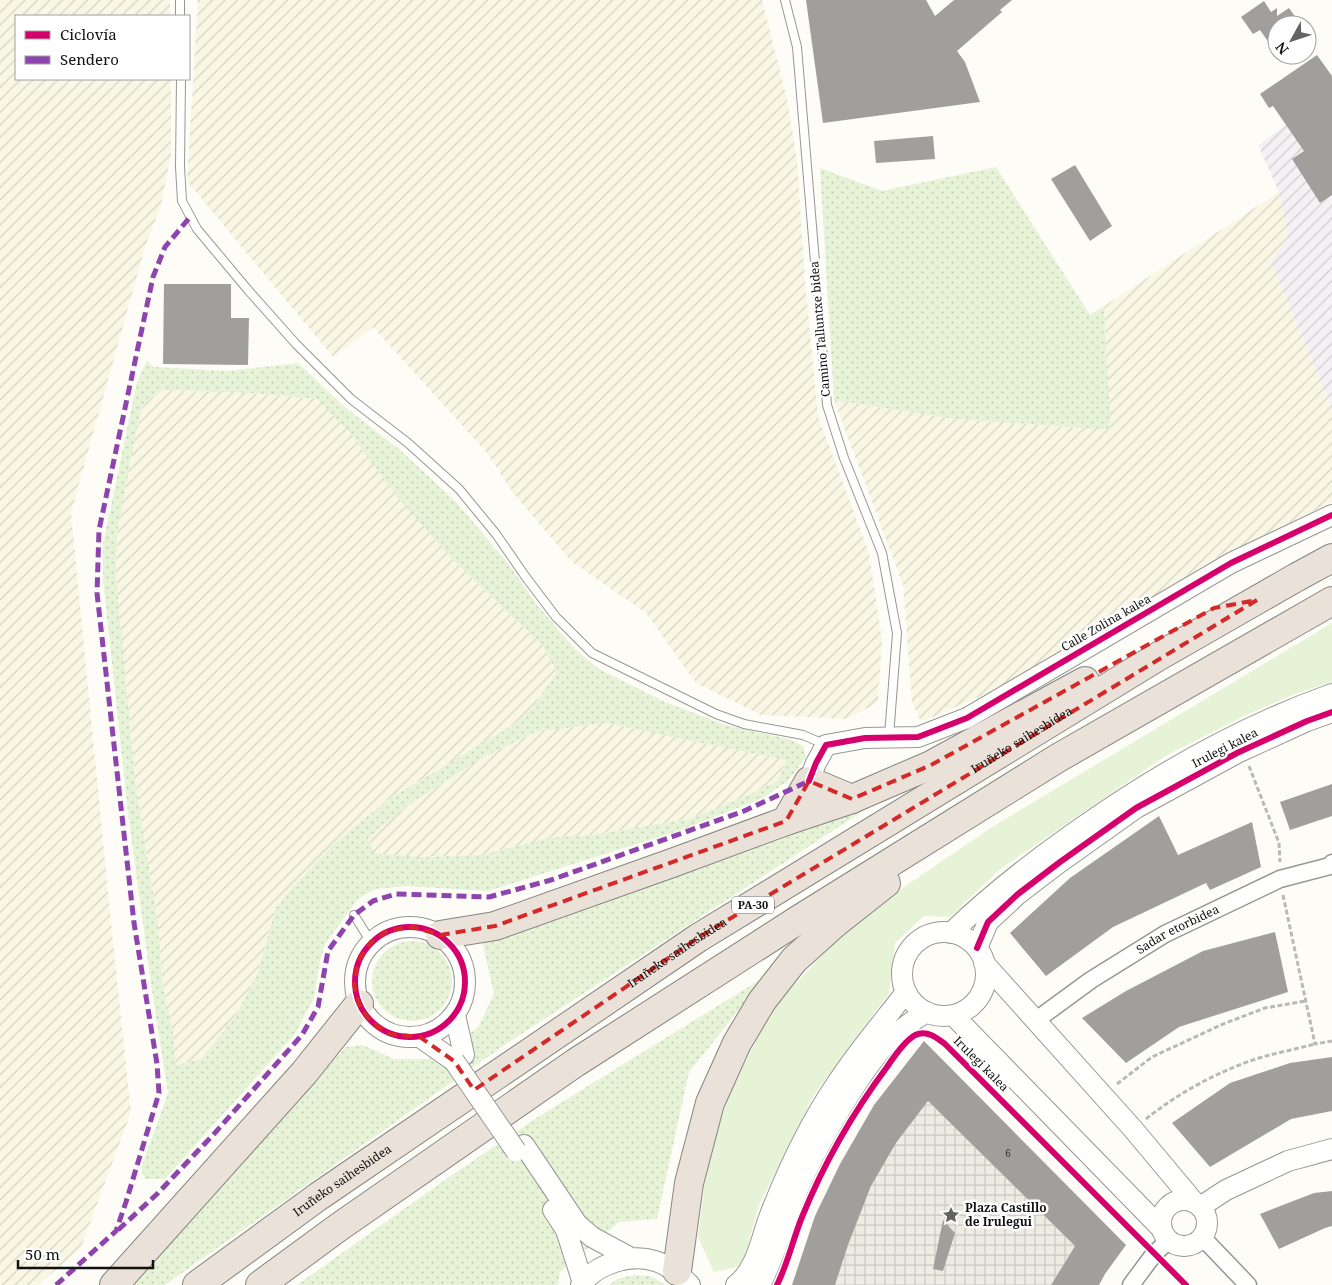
<svg xmlns="http://www.w3.org/2000/svg" width="1332" height="1285" font-family="'Noto Serif',serif">
	<style>
		.industrial { fill: url(#industrial-furrows) }
		.farmland { fill: url(#farmland-furrows) }
		.grass { fill: url(#grass-dots); fill-rule: evenodd }
		.park { fill: #e7f3d7 }
		.plaza { fill: url(#plaza-grid) }
		.building { fill: #a19f9c }
		.lines { fill: none; stroke-linecap: round; stroke-linejoin: round }
		.service-casing { stroke: #979795; stroke-width: 10 }
		.minor-casing { stroke: #979795; stroke-width: 19 }
		.tertiary-casing { stroke: #979795; stroke-width: 22 }
		.motorway-casing { stroke: #858482; stroke-width: 30 }
		.path { stroke: #b9b9b8; stroke-width: 3; stroke-dasharray: 5 2.5; stroke-linecap: butt }
		.service { stroke: #fffffe; stroke-width: 8 }
		.minor { stroke: #fffffe; stroke-width: 16 }
		.tertiary { stroke: #fffffe; stroke-width: 20 }
		.motorway { stroke: #eae1d8; stroke-width: 28 }
		.tertiary-bridge-casing { stroke: #979795; stroke-width: 22; stroke-linecap: butt }
		.tertiary-bridge { stroke: #fffffe; stroke-width: 20 }
		.quiet { stroke: #8e44ad; stroke-width: 5; stroke-dasharray: 10 5; stroke-linecap: butt }
		.cycleway-casing { stroke: #fff; stroke-width: 9 }
		.cycleway { stroke: #d6006c; stroke-width: 6 }
		.marked { fill: none; stroke: #d62828; stroke-width: 4; stroke-dasharray: 10 6; stroke-linejoin: round }
		.labels { text-anchor: middle; stroke-width: 5; stroke-linejoin: round; paint-order: stroke }
		.number-label { font-size: 10px; fill: #353434 }
		.shield { fill: #fff; stroke: #585858; stroke-width: 1 }
		.shield-label { font-size: 11px; font-weight: bold; fill: #111 }
		.street-label { font-size: 12px; fill: #111; stroke: #fff }
		.poi-label { font-size: 12px; font-weight: bold; fill: #111; stroke: #fff; text-anchor: start }
	</style>
	<defs>
		<pattern id="industrial-furrows" width="10" height="10" patternUnits="userSpaceOnUse" patternTransform="scale(1.25)"><rect width="10" height="10" fill="#f5f0f3"/><path d="M-1 1l2-2M0 10L10 0M9 11l2-2" fill="none" stroke="#d1cdcf"/></pattern>
		<pattern id="farmland-furrows" width="10" height="10" patternUnits="userSpaceOnUse" patternTransform="scale(1.25)"><rect width="10" height="10" fill="#f9f7e4"/><path d="M-1 1l2-2M0 10L10 0M9 11l2-2" fill="none" stroke="#d4d3c3"/></pattern>
		<pattern id="grass-dots" width="8" height="8" patternUnits="userSpaceOnUse" patternTransform="scale(1.25)"><rect width="8" height="8" fill="#e7f3d7"/><path d="M2 2h.1M6 6h.1" fill="none" stroke="#c5cfb8" stroke-width="1.8" stroke-linecap="round"/></pattern>
		<pattern id="plaza-grid" width="8" height="8" patternUnits="userSpaceOnUse" patternTransform="scale(1.25)"><rect width="8" height="8" fill="#edebe2"/><path d="M0 4h8M4 0v8" fill="none" stroke="#cac8c1"/></pattern>
	</defs>
	<rect width="100%" height="100%" fill="#fdfcf7"/>
	<path class="industrial" d="M1332 92V409L1271 262 1288 236 1279 192 1258 145Z"/>
	<path class="farmland" d="M0 0H170V16H16V79H171V154L161 205 145 247 71 513 111 923 131 1112 81 1248 38 1285H0Z
		M198 0H762L787 99 797 160 805 281 818 416 869 553 882 640 878 702 848 719 761 715 696 683 646 613 571 561 514 494 487 453 373 327 333 357 187 181Z
		M1279 192 1288 236 1271 262 1332 409V502L1211 561 1013 682 921 722 912 702 903 585 834 400 954 419 1110 430 1104 306Z
		M162 390 251 393 317 399 349 432 452 559 542 645 557 672 533 707 514 724 386 801 334 844 300 879 276 907 258 972 235 1017 201 1059 175 1065 172 1026 162 982 159 931 135 780 116 575 117 535 134 442 143 405Z
		M605 723 786 759 778 781 742 798 689 819 591 835 547 838 481 855 419 857 374 853 367 838 407 806 485 756 536 732Z"/>
	<path class="grass" d="M996 167 1090 315 1104 306 1111 430 954 419 834 400 820 168 882 191Z
		M147 361 154 367 229 371 298 363 346 408 399 449 456 502 506 561 538 606 575 649 599 669 665 702 725 725 789 739 803 746 806 757 788 781 763 798 684 829 488 891 406 886 376 889 358 899 325 944 320 961 314 998 295 1034 165 1179H145L141 1168 168 1093 152 991 128 812 103 580V544L137 382ZM162 390 251 393 317 399 349 432 396 495 452 559 542 645 557 672 533 707 514 724 386 801 334 844 300 879 276 907 258 972 235 1017 201 1059 176 1065 172 1026 162 982 159 931 135 780 116 575 117 535 134 442 143 405ZM605 723 786 760 778 781 742 798 689 819 591 835 547 838 482 855 419 857 374 853 368 838 407 806 485 756 536 732Z
		M874 804 506 1044 165 1285H131L346 1047 363 1045 394 1059H428L478 1028 494 994 482 941Z
		M372 981a40 40 0 1 1 80 0a40 40 0 1 1-80 0Z
		M766 976 689 1072 657 1219 619 1222 560 1272 558 1285H297L452 1175 538 1117Z
		M633 1275 650 1276 666 1285H609L617 1279Z"/>
	<path class="park" d="M1332 623V682L1295 694 1246 715 1167 755 999 870 950 917 924 916 895 943 889 993 814 1095 759 1205 742 1266 714 1272 698 1237 708 1156 730 1093 772 1009 842 934 907 885 992 827Z"/>
	<path class="plaza" d="M928 1101 1075 1246 1051 1285H835L848 1245 871 1186 896 1143Z"/>
	<path class="building" d="M806 0H926L935 16 954 0H1012L1000 10 1002 12 957 51 965 62 980 102 823 123Z
		M1264 1 1271 12 1277 8V16L1289 8 1301 25H1277V54L1260 30 1253 34 1241 17Z
		M1317 55 1332 76V195L1320 203 1292 159 1304 151 1273 106 1269 108 1260 94Z
		M933 136 935 159 876 163 874 141Z
		M1075 165 1112 226 1090 241 1051 179Z
		M164 284H231V318H249L248 365 163 364Z
		M1332 784V816L1290 830 1280 802Z
		M1159 816 1178 855 1252 822 1261 867 1210 890 1206 883 1113 927 1046 976 1010 933 1070 878Z
		M1275 932 1288 992 1179 1027 1126 1063 1082 1018 1126 991 1203 951Z
		M924 1041 1126 1245 1105 1274 1099 1285H1051L1075 1246 928 1101 896 1143 871 1186 848 1245 835 1285H792L815 1216 840 1164 874 1105Z
		M1332 1057V1111L1291 1119 1210 1167 1172 1123 1230 1083 1290 1063Z
		M1332 1191V1226L1325 1228 1279 1249 1260 1214 1314 1193Z
		M943 1220 955 1233 943 1271 933 1269Z"/>
	<g class="lines">
		<g class="service-casing">
			<path id="service" d="M180 0V16
				M785 0 797 47 827 405 844 458 882 553 897 633 889 736
				M181 79 180 167 182 201 197 229 248 290 296 344 351 399 408 443 459 489 496 534 525 576 556 617 592 653 716 714 744 724 803 735 824 744
				M354 915 371 942"/>
		</g>
		<g class="minor-casing">
			<g id="minor">
				<path id="s1" d="M1035 1021 1091 980 1165 934 1280 879 1330 866 1332 863"/>
				<path d="M1202 1237 1248 1285"/>
				<path d="M1131 1285 1154 1254 1168 1241"/>
			</g>
		</g>
		<g class="tertiary-casing">
			<path id="tertiary" d="M809 781 816 763 826 745 865 738 918 737 967 718 1231 563 1332 515
				M355 982a55 55 0 1 1 110 0a55 55 0 1 1-110 0Z
				M902 974a42 42 0 1 1 84 0a42 42 0 1 1-84 0Z
				M951 933C991 894 1035 860 1081 828 1159 773 1242 726 1332 694
				M977 948 988 922 1018 894 1060 862 1136 808 1237 753 1307 721 1332 712
				M984 963 1133 1129 1194 1202
				M455 1015 464 1055
				M953 1015 1160 1227
				M420 1037 454 1061
				M524 1145 577 1224 592 1237 631 1258
				M1161 1223a23 23 0 1 1 46 0a23 23 0 1 1-46 0Z
				M1200 1207 1226 1190 1288 1161 1332 1149
				M553 1210 566 1230 583 1283
				M581 1285C596 1264 630 1253 655 1261 669 1265 680 1275 690 1285
				M736 1285C757 1269 761 1238 770 1215 788 1169 809 1124 837 1083 858 1051 883 1022 906 992
				M760 1285C772 1262 778 1241 787 1217 803 1172 827 1129 853 1089 864 1072 876 1054 890 1040 901 1029 913 1020 927 1012"/>
		</g>
		<g class="motorway-casing">
			<g id="motorway">
				<path d="M786 821 809 781 852 799"/>
				<path d="M440 935 495 926 672 863 786 821 852 799 931 765 1085 681"/>
				<path d="M677 1271 689 1183 710 1103 737 1043 762 1001 794 960 834 924 886 883"/>
				<path d="M114 1285 304 1073 359 1004"/>
				<path id="s2" d="M197 1285 319 1196 698 938 1159 656 1297 577 1332 558"/>
				<path d="M260 1285 339 1227 575 1063 798 920 1058 758 1332 601"/>
			</g>
		</g>
		<path class="path" d="M1249 766 1279 843 1280 862
			M1283 895 1315 1044 1332 1041
			M1117 1084 1152 1057 1223 1024 1265 1008 1306 1001
			M1146 1119C1179 1092 1226 1067 1266 1056 1282 1052 1299 1048 1315 1044"/>
		<use href="#service" class="service"/>
		<use href="#minor" class="minor"/>
		<use href="#tertiary" class="tertiary"/>
		<use href="#motorway" class="motorway"/>
		<g class="tertiary-bridge-casing">
			<path id="tertiary-bridge" d="M454 1061 516 1151"/>
		</g>
		<use href="#tertiary-bridge" class="tertiary-bridge"/>
		<path class="quiet" d="M118 1230 157 1194 213 1135 302 1035 318 1007 328 951 354 915 373 901 396 894 489 897 551 880 744 811 809 781
			M56 1285 116 1231 126 1202 159 1093 157 1064 134 923 97 593 99 530 153 277 165 247 190 217"/>
		<g class="cycleway-casing">
			<path id="cycleway" d="M809 781 816 763 826 745 865 738 918 737 967 718 1231 563 1332 515
				M355 982a55 55 0 1 1 110 0a55 55 0 1 1-110 0Z
				M977 948 988 922 1018 894 1060 862 1136 808 1237 753 1307 721 1332 712
				M777 1285C788 1263 793 1239 802 1217 824 1163 852 1114 887 1067 893 1058 907 1037 918 1034 929 1031 937 1038 945 1044L1186 1285"/>
		</g>
		<use href="#cycleway" class="cycleway"/>
	</g>
	<path class="marked" d="M1257 600 698 938 474 1090 454 1061 420 1037 389 1034 370 1021 359 1004 354 985 358 961 371 942 389 930 413 927 440 935 495 926 786 821 809 781 852 799 931 765 1214 608Z"/>
	<defs>
		<g id="sight-bare" transform="scale(1.35)"><path d="M0-6L1.8-2.2L6-1.7L2.9 1.2L3.7 5.4L0 3.3L-3.7 5.4L-2.9 1.2L-6-1.7L-1.8-2.2Z" fill="#646362" stroke="#fff" stroke-width="2.5" paint-order="stroke"/></g>
	</defs>
	<g fill-rule="evenodd">
		<use href="#sight-bare" x="951" y="1215"/>
	</g>
	<g class="labels">
		<g class="number-label">
			<text x="1008" y="1157">6</text>
		</g>
		<rect class="shield" x="732" y="896.5" width="42" height="17" rx="4"/>
		<g class="shield-label">
			<text x="753" y="909">PA-30</text>
		</g>
		<g class="street-label">
			<text transform="translate(820 329) rotate(-95)" y="4">Camino Talluntxe bidea</text>
			<text transform="translate(1106 623) rotate(-30)" y="4">Calle Zolina kalea</text>
			<text dy="4" stroke="none"><textPath href="#s2" startOffset="989">Iruñeko saihesbidea</textPath></text>
			<text transform="translate(1225 748) rotate(-27)" y="4">Irulegi kalea</text>
			<text dy="4" stroke="none"><textPath href="#s1" startOffset="170">Sadar etorbidea</textPath></text>
			<text dy="4" stroke="none"><textPath href="#s2" startOffset="584">Iruñeko saihesbidea</textPath></text>
			<text transform="translate(981 1064) rotate(45)" y="4">Irulegi kalea</text>
			<text dy="4" stroke="none"><textPath href="#s2" startOffset="179">Iruñeko saihesbidea</textPath></text>
		</g>
		<g class="poi-label">
			<text x="965" y="1212">Plaza Castillo<tspan x="965" dy="14">de Irulegui</tspan></text>
		</g>
	</g>
	<rect x="15" y="15" width="175" height="65" fill="#ffffff" stroke="#a0a0a0"/>
	<rect x="25" y="31" width="25" height="8" fill="#d6006c" stroke="#a0a0a0"/>
	<text x="60" y="40" font-size="15" fill="#111111">Ciclovía</text>
	<rect x="25" y="56" width="25" height="8" fill="#8e44ad" stroke="#a0a0a0"/>
	<text x="60" y="65" font-size="15" fill="#111111">Sendero</text>
	<g transform="translate(1292 40) rotate(230)"><circle r="24" fill="#ffffff" stroke="#a0a0a0"/>
	<path d="M0-4L9 19L0 12L-9 19Z" fill="#646362"/>
	<text y="-8" font-size="14" font-weight="bold" text-anchor="middle" fill="#111111">N</text>
	</g>
	<path d="M18 1260v8h135v-8" fill="none" stroke="#111111" stroke-width="2.5"/>
	<text x="25" y="1260" font-size="15" fill="#111111" stroke="#ffffff" stroke-width="4" paint-order="stroke">50 m</text>
</svg>
